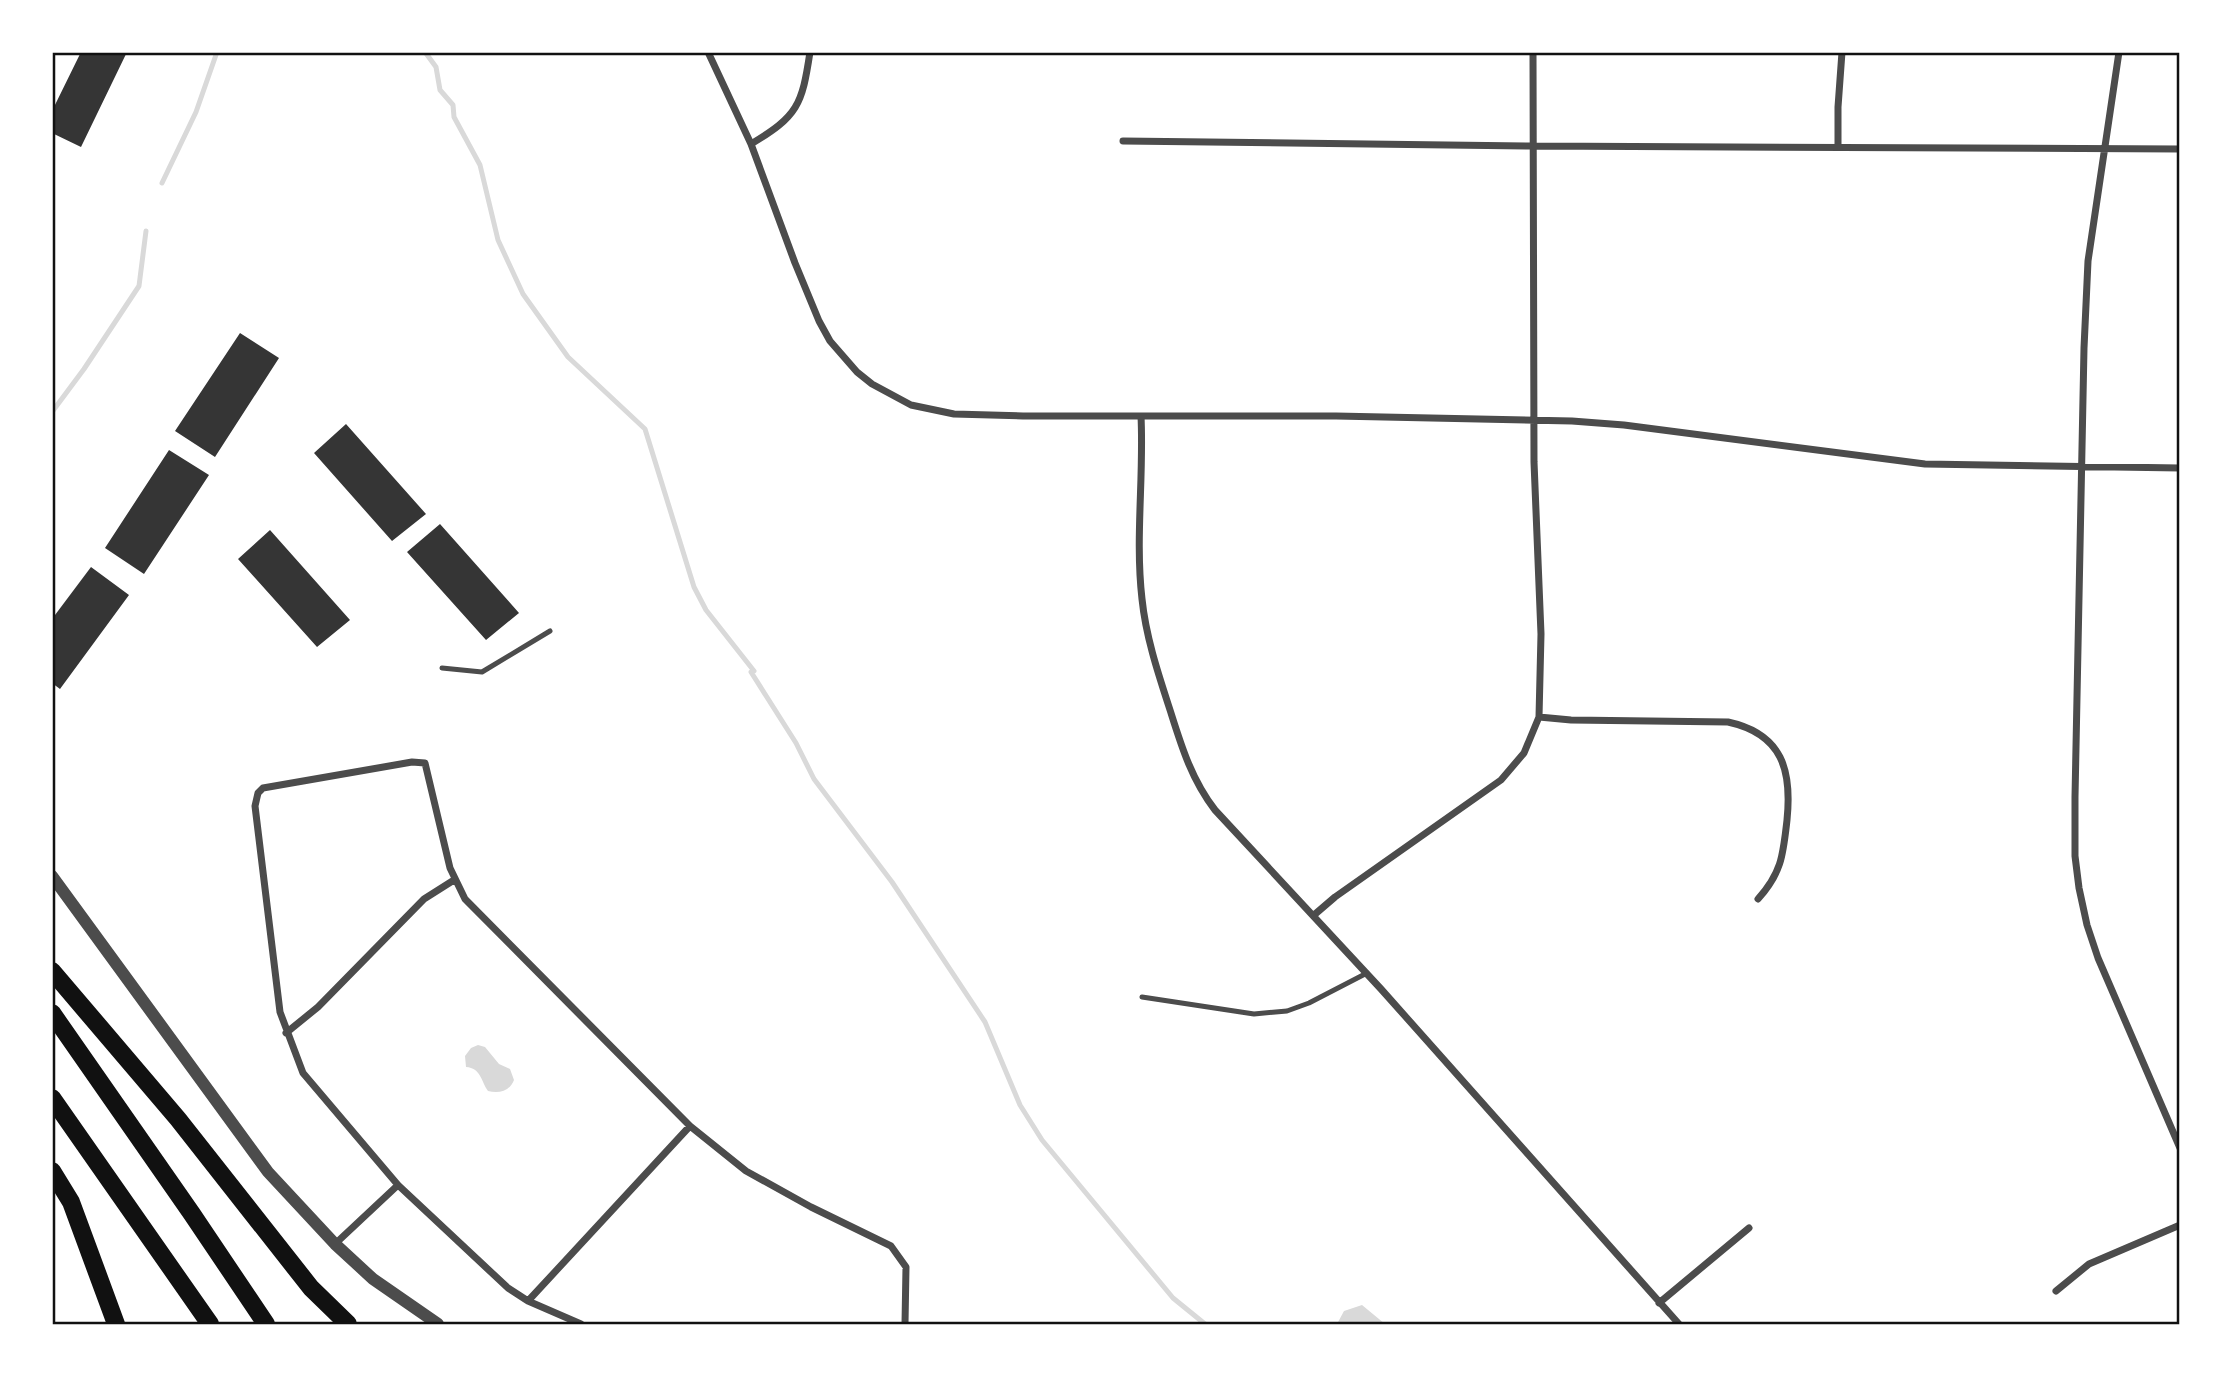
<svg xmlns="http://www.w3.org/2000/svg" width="2232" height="1377" font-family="'Varela Round',sans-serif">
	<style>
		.water { fill: #d9d9d9 }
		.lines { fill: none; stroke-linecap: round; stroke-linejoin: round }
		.stream { stroke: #d9d9d9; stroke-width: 5 }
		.building { fill: #353535 }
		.service { stroke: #4c4c4c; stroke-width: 5 }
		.minor { stroke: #4c4c4c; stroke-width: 7 }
		.tertiary { stroke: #4c4c4c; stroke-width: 12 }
		.motorway { stroke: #111; stroke-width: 18 }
		.neatline { fill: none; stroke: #111; stroke-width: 2.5 }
	</style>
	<rect width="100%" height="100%" fill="#fff"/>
	<path class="water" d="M478 1045 485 1047 499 1064 510 1069 514 1080C510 1091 499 1094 488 1091 481 1081 481 1068 466 1067L465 1056 471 1048Z
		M1362 1305 1385 1324H1337L1344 1311Z"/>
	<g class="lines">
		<path class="stream" d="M425 52 436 67 440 90 453 105 454 117 480 165 498 240 523 294 568 357 645 429 694 587 706 610 754 671 751 672 796 743 814 779 892 882 985 1022 1020 1105 1042 1140 1173 1298 1205 1324
			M162 183 196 112 217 52
			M52 412 84 369 139 286 146 231"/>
	</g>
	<path class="building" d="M81 52H127L81 147 52 133V111Z
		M240 333 279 358 215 457 175 431Z
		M346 424 426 514 392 541 314 453Z
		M169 450 209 475 144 574 105 548Z
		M440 524 519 613 486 640 407 552Z
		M270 530 350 620 317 647 238 559Z
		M91 567 129 595 60 689 52 683V619Z"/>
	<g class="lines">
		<path class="service" d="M442 668 482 672 550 631
			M1142 997 1254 1014 1287 1011 1309 1003 1367 973"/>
		<path class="minor" d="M708 52 751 144 795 263 819 321 830 341 857 372 872 384 911 405 954 414 1023 416H1336L1572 421 1624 425 1925 464 2180 468
			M2119 52 2088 261 2084 348 2075 797V856L2079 888 2087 925 2098 958 2180 1148
			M1123 141 1534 146 2180 149
			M751 144C798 116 802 105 810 52
			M1838 147V107L1842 52
			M1141 416C1144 477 1135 538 1142 599 1146 638 1159 676 1171 713 1182 748 1192 780 1215 810L1381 989 1679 1324
			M1539 717 1571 720 1728 722C1783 734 1792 771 1787 820 1783 855 1782 872 1758 899
			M1314 915 1335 897 1501 780 1524 753 1539 717 1541 634 1534 462 1533 52
			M286 1033 318 1007 424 899 454 880
			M335 1244 398 1185
			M2056 1291 2089 1264 2180 1225
			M528 1301 690 1126
			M1659 1303 1749 1228
			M581 1324 528 1301 508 1288 398 1185 303 1073 280 1012 255 806 258 793 263 788 412 762 425 763 450 868 465 899 690 1126 746 1171 811 1207 891 1246 906 1267 905 1324"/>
		<path class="tertiary" d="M52 876 268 1172 335 1244 373 1279 438 1324"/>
		<path class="motorway" d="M52 971 178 1119 311 1288 348 1324
			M52 1013 192 1214 266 1324
			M52 1098 210 1324
			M52 1171 71 1202 116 1324"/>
	</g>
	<rect width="2232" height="1377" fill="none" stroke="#ffffff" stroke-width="108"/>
	<rect x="54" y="54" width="2124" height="1269" class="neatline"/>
</svg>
